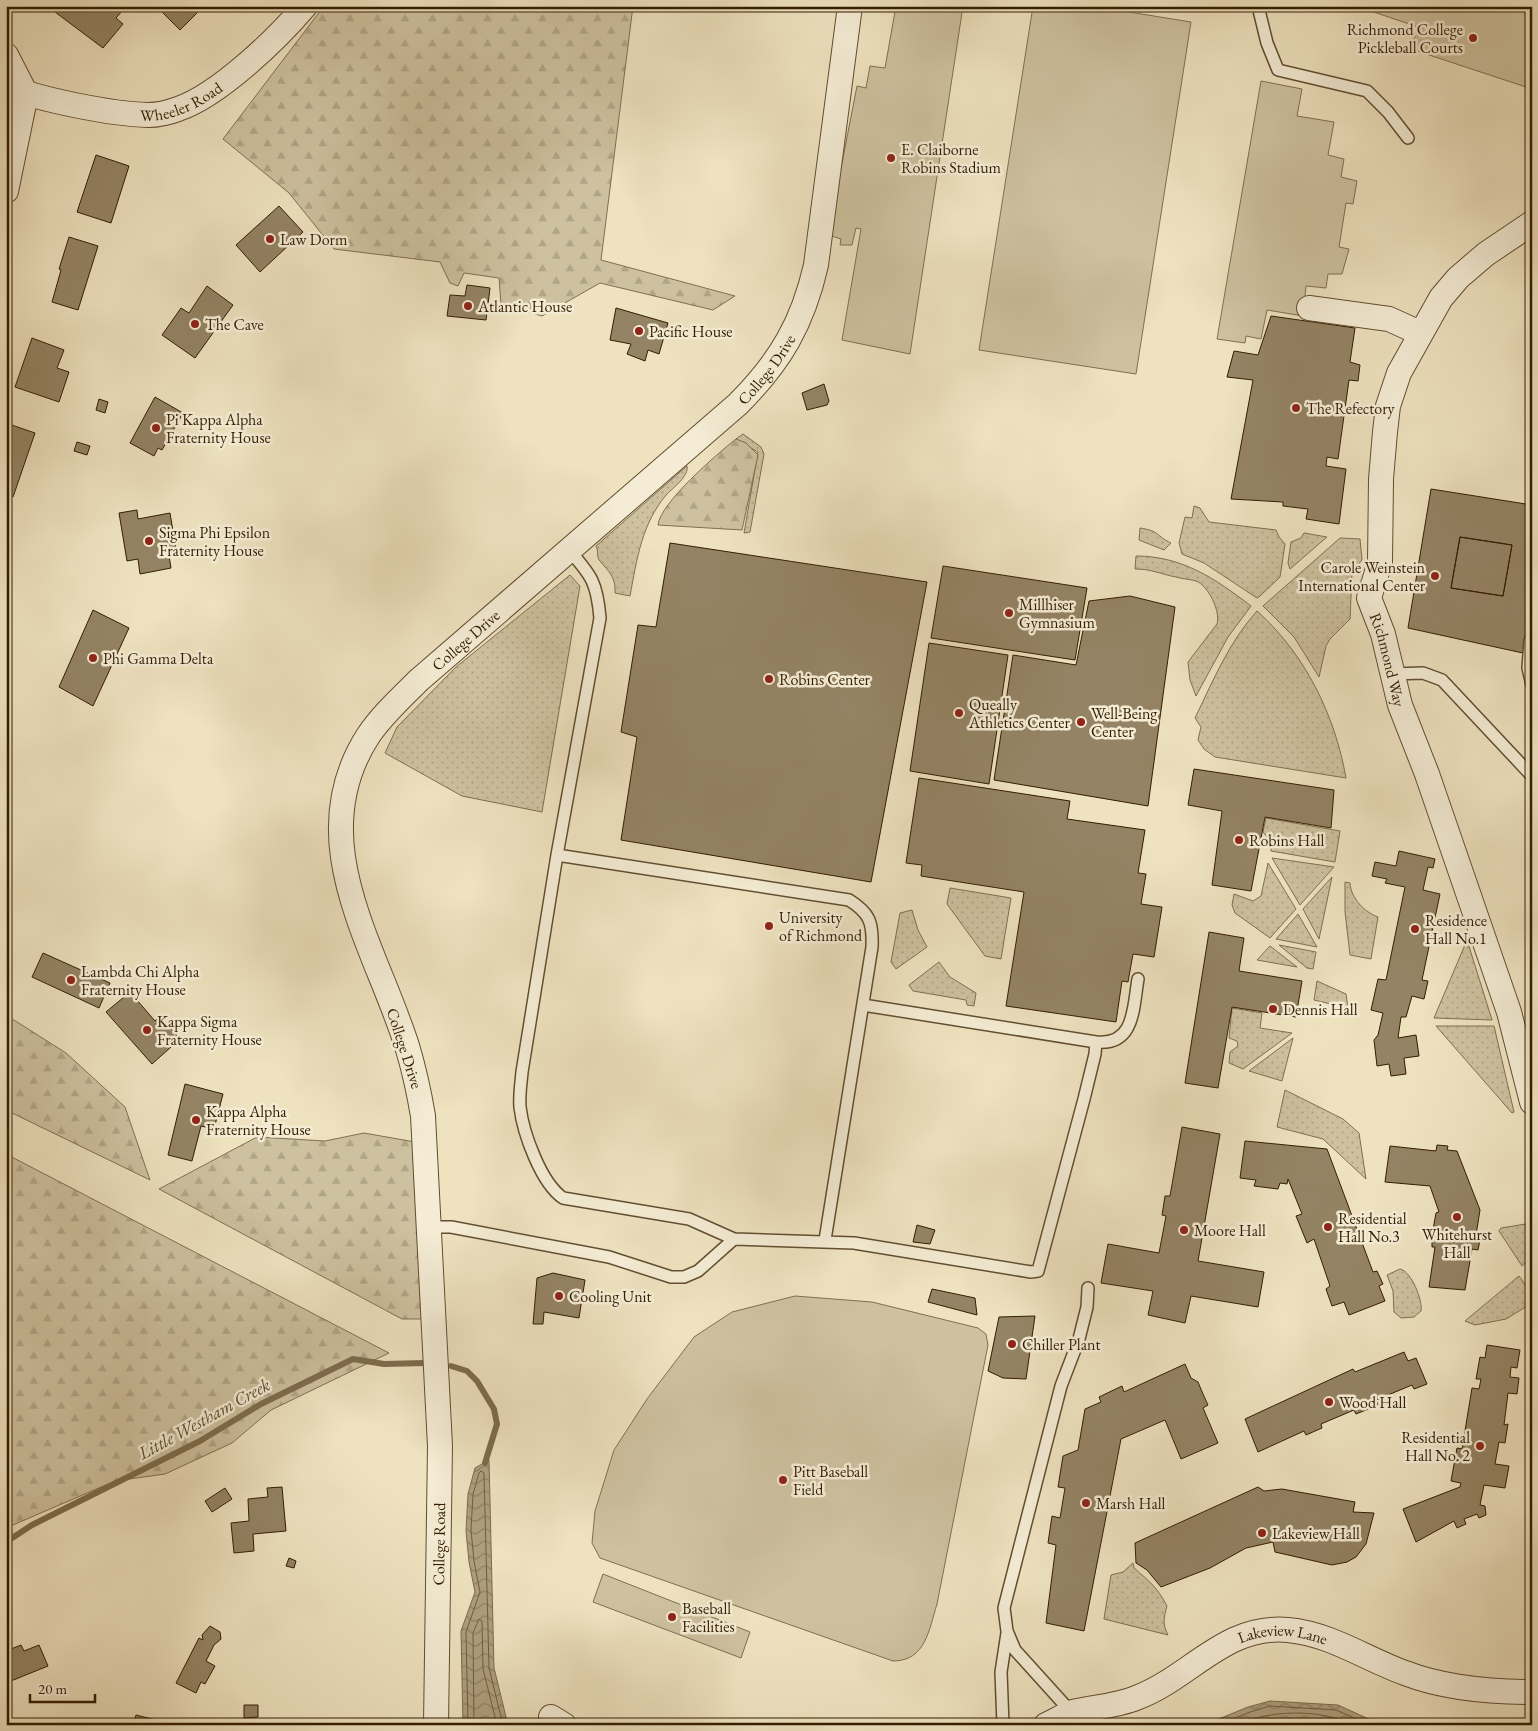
<svg xmlns="http://www.w3.org/2000/svg" width="1538" height="1731" font-family="'EB Garamond',serif">
	<style>
		.grass { fill: url(#grass-dots); stroke: #806f50 }
		.forest { fill: url(#forest-firs); stroke: #806f50 }
		.park { fill: #cec19f; stroke: #806f50 }
		.water { fill: url(#water-waves); stroke: #7d6b4c }
		.lines { fill: none; stroke-linecap: round; stroke-linejoin: round }
		.shore { stroke: #705e40; stroke-width: 1 }
		.stream { stroke: #7d6b4c; stroke-width: 6 }
		.building { fill: #948364; stroke: #331d01; fill-rule: evenodd }
		.lane-casing { stroke: #624e30; stroke-width: 14 }
		.street-casing { stroke: #624e30; stroke-width: 26 }
		.lane { stroke: #f4ecd5; stroke-width: 11 }
		.street { stroke: #f4ecd5; stroke-width: 24 }
		.poi-dot { fill: #8f2418; stroke: #f4ecd5; stroke-width: 2 }
		.labels { text-anchor: middle; stroke-width: 5; stroke-linejoin: round; paint-order: stroke }
		.poi-label { font-size: 16px; fill: #331d01; stroke: #f4ecd5; text-anchor: start }
		.street-label { font-size: 16px; fill: #331d01; stroke: #f4ecd5 }
		.water-label { font-size: 18px; font-style: italic; fill: #5e4a2d; stroke: #f4ecd5 }
	</style>
	<defs>
		<pattern id="grass-dots" width="8" height="8" patternUnits="userSpaceOnUse" patternTransform="scale(1.25)"><rect width="8" height="8" fill="#cec19f"/><path d="M2 2h.1M6 6h.1" fill="none" stroke="#b1a587" stroke-width="1.8" stroke-linecap="round"/></pattern>
		<pattern id="forest-firs" width="22" height="20" patternUnits="userSpaceOnUse" patternTransform="scale(1.25)"><rect width="22" height="20" fill="#cec19f"/><path d="M5 1l3.5 6h-7zM16 11l3.5 6h-7z" fill="#b1a587"/></pattern>
		<pattern id="water-waves" width="16" height="10" patternUnits="userSpaceOnUse" patternTransform="scale(1.25)"><rect width="16" height="10" fill="#ae9f7e"/><path d="M0 5q4-4 8 0t8 0" fill="none" stroke="#8e8165"/></pattern>
	</defs>
	<rect width="100%" height="100%" fill="#eee2bf"/>
	<filter id="stains"><feTurbulence type="fractalNoise" baseFrequency=".004" numOctaves="4"/><feColorMatrix values="0 0 0 0 .2 0 0 0 0 .09 0 0 0 0 .02 0 0 0 .5 -.17"/></filter>
	<radialGradient id="worn" r=".72"><stop offset=".6" stop-color="#630" stop-opacity="0"/><stop offset="1" stop-color="#630" stop-opacity=".3"/></radialGradient>
	<path class="grass" d="M743 434 761 447 764 454 750 532 744 533 758 452 736 439Z
		M687 466C689 476 674 487 667 494 642 523 637 558 630 596L615 593C616 577 609 572 600 561 596 557 599 551 596 546Z
		M1194 506 1200 508 1209 522 1276 530 1279 537 1285 544 1280 577 1260 596 1257 598 1204 563 1182 554 1179 543 1185 517 1192 518Z
		M1140 528C1160 531 1156 536 1171 543L1164 550 1139 540Z
		M1304 533 1327 537 1290 569 1288 563 1291 542 1301 538Z
		M1340 538 1360 539 1362 560 1352 572 1350 619 1330 639 1326 646 1319 677 1294 637 1263 606Z
		M1136 556C1182 556 1216 579 1251 606L1228 637 1196 696 1190 680 1188 662 1217 624C1221 612 1208 585 1196 581 1190 579 1182 579 1176 577 1160 574 1152 569 1135 569Z
		M570 575 580 586 542 812 462 796 385 753 397 727 456 667Z
		M1257 611C1305 654 1335 715 1346 778L1215 757 1204 749 1198 740 1201 727 1195 718C1213 681 1229 642 1257 611Z
		M1266 818 1340 831 1335 862 1271 851V842L1263 832Z
		M1272 858 1334 867 1300 905Z
		M1268 863 1296 909 1270 938 1235 913 1232 905 1234 894 1253 901 1261 896Z
		M1332 877 1319 939 1303 909Z
		M1345 882 1350 883C1351 898 1364 912 1378 917L1371 959 1350 955 1345 912Z
		M950 888 1011 898 1001 959 985 956 947 904Z
		M912 910 918 930 927 947 896 969 891 962 900 913Z
		M1298 914 1317 947 1276 939Z
		M1467 940 1492 1020 1434 1018Z
		M1279 945 1316 952 1313 969 1307 968Z
		M1270 946 1297 967 1257 960Z
		M939 962 950 977 976 993 974 1006 967 1005 966 1000 913 991 909 985Z
		M1317 981 1346 994 1348 1008 1314 1000Z
		M1232 1008 1262 1013 1260 1028 1292 1033 1243 1069 1229 1063 1230 1052 1238 1046 1237 1041 1229 1038Z
		M1436 1026H1494L1514 1112 1512 1113Z
		M1293 1038 1282 1081 1249 1071Z
		M1285 1090 1343 1119 1359 1133 1366 1179 1323 1139 1277 1127Z
		M1532 1223V1257L1522 1266 1499 1231 1501 1228Z
		M1400 1269C1411 1271 1423 1300 1421 1311L1414 1317 1401 1318 1394 1312 1393 1291 1387 1275Z
		M1519 1276 1532 1294V1303L1506 1319 1475 1325 1465 1321Z
		M1133 1563 1134 1568C1149 1581 1157 1587 1167 1606 1164 1617 1162 1624 1168 1635L1104 1619 1111 1575 1123 1572Z"/>
	<path class="forest" d="M324 6H633L601 260 735 296 713 310 600 283 542 316 501 304 499 278 464 273 458 286 450 283 440 262 334 249 289 193 223 139Z
		M736 439 746 443 758 455 742 530 658 525C660 503 717 454 736 439Z
		M6 1015 66 1053 125 1107 150 1180 6 1110Z
		M364 1133 415 1142 427 1319H402L159 1189 257 1137 325 1141Z
		M6 1154 389 1353 271 1410 232 1443 165 1474 115 1481 6 1528Z"/>
	<path class="park" d="M896 6H963L910 354 842 340 861 229 856 228 852 245H840L841 239 828 235 857 86 866 88 870 66 885 68Z
		M1033 6H1092L1191 22 1136 374 979 350Z
		M1356 6H1532V89L1411 49 1418 27Z
		M1261 81 1302 89 1297 116 1334 122 1328 155 1344 159 1341 177 1357 181 1353 204 1346 203 1339 247 1349 249 1342 274H1328L1326 288 1306 286 1303 316 1267 310 1261 339 1246 336 1245 343 1217 339Z
		M795 1296 872 1302 978 1328 986 1334 988 1345 937 1604C929 1629 926 1661 893 1661L600 1558 592 1543 595 1511 614 1450 647 1399 694 1337 732 1312Z
		M603 1574 750 1632 741 1658 593 1602Z"/>
	<path class="water" d="M489 1460 494 1668 508 1725H463L461 1631 475 1592 469 1562 466 1531 468 1494 475 1468Z
		M1270 1701 1338 1705 1382 1725H1204L1248 1707Z"/>
	<g class="lines">
		<path class="shore" d="M468 1725 466 1632 480 1592 474 1561 471 1530 473 1494 479 1473 481 1471 484 1473 489 1668 503 1725
			M474 1725 473 1633 479 1619 482 1621 483 1669 497 1725
			M1218 1725 1250 1712 1270 1706 1336 1710 1370 1725
			M1234 1725C1271 1710 1318 1708 1354 1725
			M1254 1725 1272 1720 1336 1725"/>
		<path class="stream" d="M451 1366 467 1371 477 1381 494 1409 497 1424 485 1463
			M6 1542 32 1525 200 1441 261 1404 353 1359 384 1364 425 1363"/>
	</g>
	<path class="building" d="M60 6H118L123 10 116 18 123 24 103 48 55 12Z
		M156 6H201L202 8 180 30Z
		M96 155 129 166 111 223 77 212Z
		M279 206 303 232 260 272 236 245Z
		M69 237 98 246 78 310 52 302 61 270 59 269Z
		M467 285 490 288 486 320 447 316 450 295 465 296Z
		M207 286 233 305 195 358 162 335 181 308 189 313Z
		M616 308 668 323 659 354 648 350 645 361 627 354 631 344 610 340Z
		M1271 316 1355 328 1350 362 1360 365 1358 381 1349 380 1338 459 1327 457 1326 466 1346 469 1339 524 1306 519 1308 509 1283 506V502L1231 499 1253 380 1227 377 1234 351 1258 355Z
		M32 338 64 350 57 368 69 372 59 402 15 387Z
		M824 384 829 401 827 405 807 410 802 393Z
		M155 397 183 413 162 450 158 448 154 456 130 443Z
		M99 399 108 402 105 413 96 410Z
		M6 423 35 433 13 497 6 495Z
		M77 442 90 446 87 455 74 451Z
		M1431 489 1532 505V655L1408 628ZM1460 537 1512 545 1503 596 1451 588Z
		M137 510 138 519 170 513 176 549 168 550 171 568 140 574 138 559 127 561 119 513Z
		M1460 537 1512 545 1503 596 1451 588Z
		M670 543 927 582 871 882 621 840 637 737 621 732 638 625 656 627Z
		M943 566 1087 588 1075 660 931 638Z
		M1130 596 1175 607 1148 806 994 780 1013 655 1076 665 1089 601Z
		M93 610 129 628 93 706 59 687Z
		M929 643 1008 655 989 784 910 771Z
		M1194 769 1334 790 1331 828 1265 817 1251 891 1212 885 1222 811 1188 805Z
		M919 778 1070 801 1067 819 1145 830 1138 873 1146 874 1141 904 1162 907 1154 957 1133 954 1128 982 1122 981 1116 1022 1006 1006 1024 892 921 876 922 865 906 863Z
		M1399 851 1435 859 1433 868 1428 867 1423 890 1440 894 1422 980 1428 981 1424 999 1412 996 1406 1017H1401L1398 1038 1416 1035 1419 1056 1404 1058 1406 1074 1391 1076 1389 1064 1377 1066 1374 1040 1378 1035 1383 1013 1371 1010 1378 979 1386 980 1405 887 1385 883 1387 879 1372 876 1375 862 1396 866Z
		M1209 932 1244 938 1239 971 1302 981 1296 1017 1232 1007 1218 1088 1185 1083Z
		M43 953 110 983 99 1008 32 977Z
		M130 992 155 1021 160 1016 180 1039 152 1064 106 1012Z
		M185 1084 223 1094 214 1129 201 1126 192 1161 168 1155Z
		M1182 1127 1220 1134 1198 1261 1264 1272 1258 1307 1191 1296 1185 1323 1148 1315 1153 1291 1101 1283 1108 1244 1159 1253 1166 1216 1162 1215 1165 1196H1170Z
		M1245 1141 1327 1149 1373 1272 1377 1271 1383 1284 1379 1286 1385 1301 1349 1315 1344 1302 1332 1306 1326 1289 1330 1286 1314 1239 1307 1243 1296 1216 1302 1214 1288 1179 1287 1184 1280 1183 1278 1189 1254 1186 1256 1180 1240 1178Z
		M1437 1145 1448 1146 1447 1150 1457 1151 1480 1210 1476 1235H1481L1478 1250 1472 1249 1465 1290 1429 1287 1435 1247H1432V1235L1436 1213 1439 1212 1430 1186 1385 1182 1390 1146 1436 1151Z
		M917 1225 935 1230 930 1244 913 1242Z
		M553 1273 585 1280 579 1318 544 1312 543 1324H533L537 1278Z
		M932 1289 975 1298 977 1315 928 1302Z
		M1035 1316 1026 1379 1003 1378 988 1371 999 1317Z
		M1487 1345 1520 1350 1517 1368 1511 1367 1510 1377 1519 1378 1517 1394 1508 1393 1504 1425 1508 1424 1505 1443 1499 1442 1495 1464 1509 1466 1505 1488 1484 1485 1480 1505 1485 1506 1486 1515 1479 1518 1477 1514 1464 1519 1466 1524 1457 1528 1454 1521 1416 1542 1403 1509 1460 1487 1461 1483 1451 1481 1457 1448 1462 1449 1472 1388 1479 1389 1481 1379H1476L1480 1357 1485 1358Z
		M1404 1352 1408 1361 1416 1358 1427 1384 1414 1389 1412 1385 1376 1400 1378 1405 1356 1414 1354 1410 1321 1424 1322 1428 1306 1435 1304 1431 1258 1452 1245 1419 1353 1369 1355 1372Z
		M1185 1364 1191 1378 1198 1382 1203 1394 1208 1405 1203 1408 1218 1443 1181 1459 1165 1420 1121 1439 1084 1631 1046 1623 1056 1545 1048 1543 1052 1516 1060 1518 1065 1488 1058 1487 1063 1456 1078 1450 1085 1409 1101 1402 1099 1397 1122 1386 1124 1392Z
		M282 1487 286 1531 253 1534 254 1551 234 1553 231 1523 249 1521 248 1499 268 1497 267 1488Z
		M1258 1487 1264 1491 1282 1489 1355 1502 1353 1512 1374 1513 1366 1544 1356 1557 1347 1562 1332 1565 1275 1552 1273 1542 1246 1548 1210 1568 1161 1587 1147 1570 1136 1563 1135 1543Z
		M225 1488 232 1499 212 1512 205 1501Z
		M289 1558 296 1561 294 1568 286 1566Z
		M210 1626 220 1632 221 1639 214 1645 206 1661 215 1666 205 1684 201 1682 196 1693 176 1683 199 1638 203 1640 202 1635Z
		M21 1645 24 1651 39 1645 48 1666 6 1683V1651Z
		M244 1705H258V1717L244 1718Z
		M136 1715 156 1720 155 1725H133Z"/>
	<g class="lines">
		<g class="lane-casing">
			<path id="lane" d="M1258 6 1267 43 1278 70 1367 91 1388 112 1408 138
				M1530 641 1528 668 1532 685
				M1393 674 1423 673 1442 680 1532 776
				M557 855 849 900C870 913 873 923 872 947L825 1240
				M1096 1042C1135 1046 1133 1008 1138 979
				M429 1227H451L609 1257 671 1277H684L698 1271 734 1239 689 1219 563 1198C541 1183 523 1133 520 1107 519 1095 521 1084 522 1072L557 855 600 618C597 583 592 576 569 550
				M734 1239 854 1243 1031 1272 1038 1271 1084 1099 1095 1054 1096 1042 863 1005
				M1072 1713 1015 1650 1007 1631 1004 1608 1061 1386 1079 1339 1087 1307 1088 1288
				M1003 1725 1001 1672 1007 1633"/>
		</g>
		<g class="street-casing">
			<g id="street">
				<path d="M6 55 26 94"/>
				<path id="s1" d="M6 86C41 100 111 114 148 115 157 115 170 112 178 109 219 95 277 39 305 6"/>
				<path d="M6 191 26 94"/>
				<path id="s2" d="M1532 223 1486 254 1458 278 1441 298 1399 373 1388 406 1385 432 1381 479 1380 562 1369 598 1383 634 1400 705 1427 774 1509 1012 1532 1102"/>
				<path d="M1309 308 1389 319 1420 333"/>
				<path d="M551 1717 564 1725"/>
				<path id="s3" d="M436 1725 440 1446 423 1116C419 1092 414 1069 407 1046 375 945 301 840 368 736 382 715 401 698 419 680L738 404C780 362 803 323 816 265L850 6"/>
				<path id="s4" d="M1046 1725C1055 1721 1064 1715 1073 1712 1094 1707 1117 1706 1136 1698 1190 1678 1225 1624 1288 1630 1331 1634 1366 1659 1405 1673 1444 1688 1490 1692 1532 1692"/>
			</g>
		</g>
		<use href="#lane" class="lane"/>
		<use href="#street" class="street"/>
	</g>
	<g class="poi-dot">
		<circle cx="1473" cy="38" r="5"/>
		<circle cx="891" cy="158" r="5"/>
		<circle cx="270" cy="239" r="5"/>
		<circle cx="468" cy="306" r="5"/>
		<circle cx="195" cy="324" r="5"/>
		<circle cx="639" cy="331" r="5"/>
		<circle cx="1296" cy="408" r="5"/>
		<circle cx="156" cy="428" r="5"/>
		<circle cx="149" cy="541" r="5"/>
		<circle cx="1435" cy="576" r="5"/>
		<circle cx="1009" cy="613" r="5"/>
		<circle cx="93" cy="658" r="5"/>
		<circle cx="769" cy="679" r="5"/>
		<circle cx="959" cy="713" r="5"/>
		<circle cx="1081" cy="722" r="5"/>
		<circle cx="1239" cy="840" r="5"/>
		<circle cx="769" cy="926" r="5"/>
		<circle cx="1415" cy="929" r="5"/>
		<circle cx="71" cy="980" r="5"/>
		<circle cx="1273" cy="1009" r="5"/>
		<circle cx="147" cy="1030" r="5"/>
		<circle cx="196" cy="1120" r="5"/>
		<circle cx="1457" cy="1217" r="5"/>
		<circle cx="1328" cy="1227" r="5"/>
		<circle cx="1184" cy="1230" r="5"/>
		<circle cx="559" cy="1296" r="5"/>
		<circle cx="1012" cy="1344" r="5"/>
		<circle cx="1329" cy="1402" r="5"/>
		<circle cx="1480" cy="1446" r="5"/>
		<circle cx="783" cy="1480" r="5"/>
		<circle cx="1086" cy="1503" r="5"/>
		<circle cx="1262" cy="1533" r="5"/>
		<circle cx="672" cy="1617" r="5"/>
	</g>
	<g class="labels">
		<g class="poi-label">
			<text x="1463" y="35" text-anchor="end">Richmond College<tspan x="1463" dy="18">Pickleball Courts</tspan></text>
			<text x="901" y="155">E. Claiborne<tspan x="901" dy="18">Robins Stadium</tspan></text>
			<text x="280" y="245">Law Dorm</text>
			<text x="478" y="312">Atlantic House</text>
			<text x="205" y="330">The Cave</text>
			<text x="649" y="337">Pacific House</text>
			<text x="1306" y="414">The Refectory</text>
			<text x="166" y="425">Pi Kappa Alpha<tspan x="166" dy="18">Fraternity House</tspan></text>
			<text x="159" y="538">Sigma Phi Epsilon<tspan x="159" dy="18">Fraternity House</tspan></text>
			<text x="1425" y="573" text-anchor="end">Carole Weinstein<tspan x="1425" dy="18">International Center</tspan></text>
			<text x="1019" y="610">Millhiser<tspan x="1019" dy="18">Gymnasium</tspan></text>
			<text x="103" y="664">Phi Gamma Delta</text>
			<text x="779" y="685">Robins Center</text>
			<text x="969" y="710">Queally<tspan x="969" dy="18">Athletics Center</tspan></text>
			<text x="1091" y="719">Well-Being<tspan x="1091" dy="18">Center</tspan></text>
			<text x="1249" y="846">Robins Hall</text>
			<text x="779" y="923">University<tspan x="779" dy="18">of Richmond</tspan></text>
			<text x="1425" y="926">Residence<tspan x="1425" dy="18">Hall No.1</tspan></text>
			<text x="81" y="977">Lambda Chi Alpha<tspan x="81" dy="18">Fraternity House</tspan></text>
			<text x="1283" y="1015">Dennis Hall</text>
			<text x="157" y="1027">Kappa Sigma<tspan x="157" dy="18">Fraternity House</tspan></text>
			<text x="206" y="1117">Kappa Alpha<tspan x="206" dy="18">Fraternity House</tspan></text>
			<text x="1338" y="1224">Residential<tspan x="1338" dy="18">Hall No.3</tspan></text>
			<text x="1194" y="1236">Moore Hall</text>
			<text x="1457" y="1240" text-anchor="middle">Whitehurst<tspan x="1457" dy="18">Hall</tspan></text>
			<text x="569" y="1302">Cooling Unit</text>
			<text x="1022" y="1350">Chiller Plant</text>
			<text x="1339" y="1408">Wood Hall</text>
			<text x="1470" y="1443" text-anchor="end">Residential<tspan x="1470" dy="18">Hall No. 2</tspan></text>
			<text x="793" y="1477">Pitt Baseball<tspan x="793" dy="18">Field</tspan></text>
			<text x="1096" y="1509">Marsh Hall</text>
			<text x="1272" y="1539">Lakeview Hall</text>
			<text x="682" y="1614">Baseball<tspan x="682" dy="18">Facilities</tspan></text>
		</g>
		<g class="street-label">
			<text dy="6" stroke="none"><textPath href="#s1" startOffset="181">Wheeler Road</textPath></text>
			<text dy="6" stroke="none"><textPath href="#s3" startOffset="1550">College Drive</textPath></text>
			<text dy="6" stroke="none"><textPath href="#s3" startOffset="1145">College Drive</textPath></text>
			<text dy="6" stroke="none"><textPath href="#s2" startOffset="498">Richmond Way</textPath></text>
			<text transform="translate(405 1048) rotate(72)" y="6">College Drive</text>
			<text dy="6" stroke="none"><textPath href="#s3" startOffset="181">College Road</textPath></text>
			<text dy="6" stroke="none"><textPath href="#s4" startOffset="259">Lakeview Lane</textPath></text>
		</g>
		<g class="water-label">
			<text transform="translate(204 1419) rotate(-29)" y="6">Little Westham Creek</text>
		</g>
	</g>
	<rect width="1538" height="1731" fill="none" stroke="#eee2bf" stroke-width="25"/>
	<rect x="8" y="8" width="1523" height="1716" fill="none" stroke="#331d01" stroke-width="2.5"/>
	<rect x="12" y="12" width="1513" height="1706" fill="none" stroke="#331d01"/>
	<path d="M30 1694v8h65v-8" fill="none" stroke="#331d01" stroke-width="2.5"/>
	<text x="38" y="1694" font-size="15" fill="#331d01" stroke="#f4ecd5" stroke-width="4" paint-order="stroke">20 m</text>
	<rect width="100%" height="100%" filter="url(#stains)"/>
	<rect width="100%" height="100%" fill="url(#worn)"/>
</svg>
